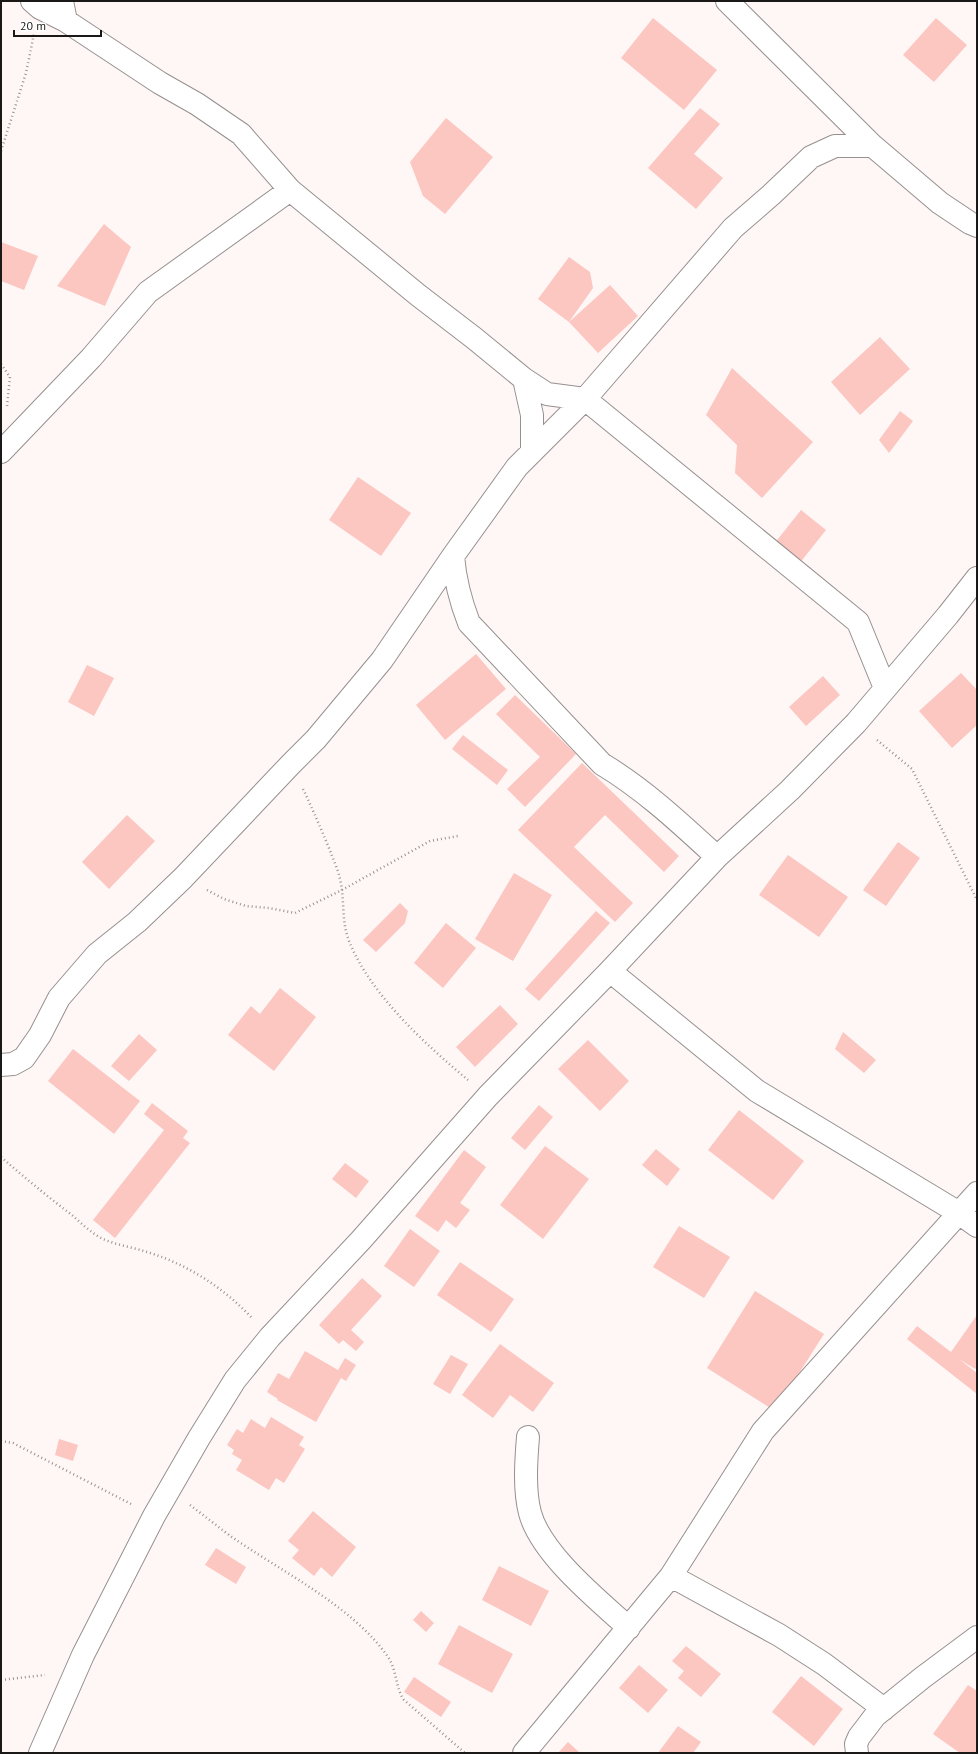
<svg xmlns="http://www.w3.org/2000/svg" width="978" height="1754" font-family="'PT Sans',sans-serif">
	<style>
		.building { fill: #fcc6c1 }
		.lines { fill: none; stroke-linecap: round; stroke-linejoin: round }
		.minor-casing { stroke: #96908f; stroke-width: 24 }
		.path { stroke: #989392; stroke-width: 2.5; stroke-dasharray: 1 3; stroke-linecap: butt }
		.minor { stroke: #fff; stroke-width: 22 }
	</style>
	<rect width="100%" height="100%" fill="#fef7f6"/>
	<path class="building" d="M653 18 717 70 684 110 621 58Z
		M936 18 967 45 934 82 903 55Z
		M700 108 720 124 694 154 723 178 696 209 648 168Z
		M446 118 493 157 445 214 423 196 410 162Z
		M104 224 131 247 105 306 57 286Z
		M1 242 38 256 24 290 1 281Z
		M569 257 590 272 593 288 569 322 610 285 638 316 598 353 569 322 538 299Z
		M880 337 910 369 860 415 831 382Z
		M732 368 813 442 762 498 735 473 737 445 706 415Z
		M900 411 913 421 889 453 879 440Z
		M358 477 411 513 381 556 329 520Z
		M801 510 826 530 799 564 774 544Z
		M476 654 506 689 445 740 416 705Z
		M87 665 114 678 94 716 68 702Z
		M961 673 977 690V725L952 748 919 711Z
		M823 676 840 695 806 726 789 707Z
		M515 695 576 754 525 807 507 789 540 757 496 714Z
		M463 735 508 770 497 785 452 749Z
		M582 763 679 856 664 872 605 815 574 847 633 903 615 922 518 830Z
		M127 815 155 841 109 889 82 862Z
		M898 842 920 858 886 906 863 890Z
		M788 855 848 897 819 937 759 895Z
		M514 873 552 895 513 961 475 939Z
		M400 903 408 911 405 923 376 952 363 940Z
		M596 911 610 923 539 1001 525 989Z
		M446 923 476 948 443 988 414 963Z
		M280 988 316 1017 274 1071 228 1035 251 1006 260 1014Z
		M500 1005 518 1024 475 1067 456 1047Z
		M843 1032 876 1060 864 1073 835 1049Z
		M139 1034 157 1050 129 1081 111 1066Z
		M588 1040 629 1081 600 1111 558 1069Z
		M73 1049 140 1101 114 1134 48 1081Z
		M152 1103 188 1131 183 1138 190 1143 115 1238 93 1220 164 1130 144 1114Z
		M539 1105 553 1117 525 1150 511 1138Z
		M739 1110 804 1161 773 1200 708 1150Z
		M545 1146 589 1179 543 1239 500 1205Z
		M656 1149 680 1169 667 1186 642 1165Z
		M464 1150 486 1167 460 1203 470 1210 456 1228 446 1220 438 1232 415 1216Z
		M345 1163 369 1181 356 1198 332 1179Z
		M679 1226 730 1257 704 1298 653 1267Z
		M410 1229 440 1251 414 1287 384 1266Z
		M460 1262 514 1299 491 1332 437 1295Z
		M362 1278 382 1296 351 1330 364 1342 356 1351 343 1340 339 1344 319 1325Z
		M755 1291 824 1334 775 1411 707 1368Z
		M977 1315V1367L975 1369 959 1359 977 1373V1394L907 1339 917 1326 951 1352Z
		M500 1344 554 1383 533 1412 510 1395 493 1418 462 1395Z
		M305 1351 338 1370 345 1358 356 1365 346 1381 341 1378 316 1422 277 1400 278 1399 267 1392 278 1373 289 1379Z
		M451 1355 468 1364 450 1394 433 1384Z
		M271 1417 304 1437 299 1445 305 1449 284 1483 276 1478 269 1490 236 1470 242 1460 232 1454 234 1450 227 1445 237 1429 243 1433 251 1419 265 1428Z
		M59 1439 78 1445 73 1461 55 1455Z
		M313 1511 356 1547 332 1577 321 1567 314 1576 292 1558 299 1550 288 1541Z
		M216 1548 246 1567 236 1584 205 1565Z
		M499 1566 549 1591 531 1626 482 1600Z
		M421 1611 434 1623 426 1632 413 1620Z
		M459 1625 513 1654 492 1693 438 1664Z
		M686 1646 721 1674 701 1697 678 1678 684 1671 672 1661Z
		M639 1665 668 1690 648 1713 619 1688Z
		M801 1676 843 1709 814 1746 772 1712Z
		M414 1677 451 1702 441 1717 404 1692Z
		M968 1685 977 1691V1753H960L933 1734Z
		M678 1726 701 1742 693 1753H658Z
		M568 1742 580 1753H558Z"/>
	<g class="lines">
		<g class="minor-casing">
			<path id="minor" d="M32 1 40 8 66 21
				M62 1 66 21 160 83 197 104 241 134 290 190 418 295 474 338 524 379 532 415V452
				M727 1 873 146 940 203 970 223 977 226
				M524 379 547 394 585 399 858 622 885 688
				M1 452 91 358 148 292 290 190
				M453 556C455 580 460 600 469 623L602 764C645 790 680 823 717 857
				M610 971 757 1091 959 1213 977 1226
				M1 1065 13 1064 24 1058 40 1035 59 998 97 954 137 922 183 878 291 764 316 739 382 660 453 556 517 467 585 399 733 228 771 195 811 157 835 146H873
				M528 1437C526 1461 524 1490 530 1513 541 1554 598 1600 629 1628
				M671 1576 779 1635 824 1664 884 1709
				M40 1753 83 1655 154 1516 199 1438 235 1380 270 1337 361 1240 488 1096 610 971 717 857 790 790 856 723 948 615 977 578
				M524 1753 671 1576 763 1431 977 1193
				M857 1753 856 1744 859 1737 875 1716 922 1678 977 1637"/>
		</g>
		<path class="path" d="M1 151 26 73 34 34
			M1 364 10 377 7 406
			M877 740 912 769 977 900
			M303 789C313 810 322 831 331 853 334 861 338 870 340 879 345 899 341 921 349 941 370 994 425 1044 468 1080
			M207 890 224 899 246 906 269 908 295 913 342 890 430 841 458 836
			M1 1157C24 1177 48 1197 72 1215 81 1223 90 1232 101 1238 115 1245 132 1247 147 1252 187 1264 224 1288 252 1318
			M1 1441 13 1443 131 1504
			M190 1505C203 1515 216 1525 229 1535 280 1571 353 1606 388 1657 397 1670 395 1687 404 1700L465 1753
			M1 1680 45 1675"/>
		<use href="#minor" class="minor"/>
	</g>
	<rect width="978" height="1754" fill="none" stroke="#1b1818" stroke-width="4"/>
	<path d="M14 30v6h87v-6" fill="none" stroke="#1b1818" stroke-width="2"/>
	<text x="20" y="30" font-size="12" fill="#1b1818" stroke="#ffffff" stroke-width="3" paint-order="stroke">20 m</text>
</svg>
